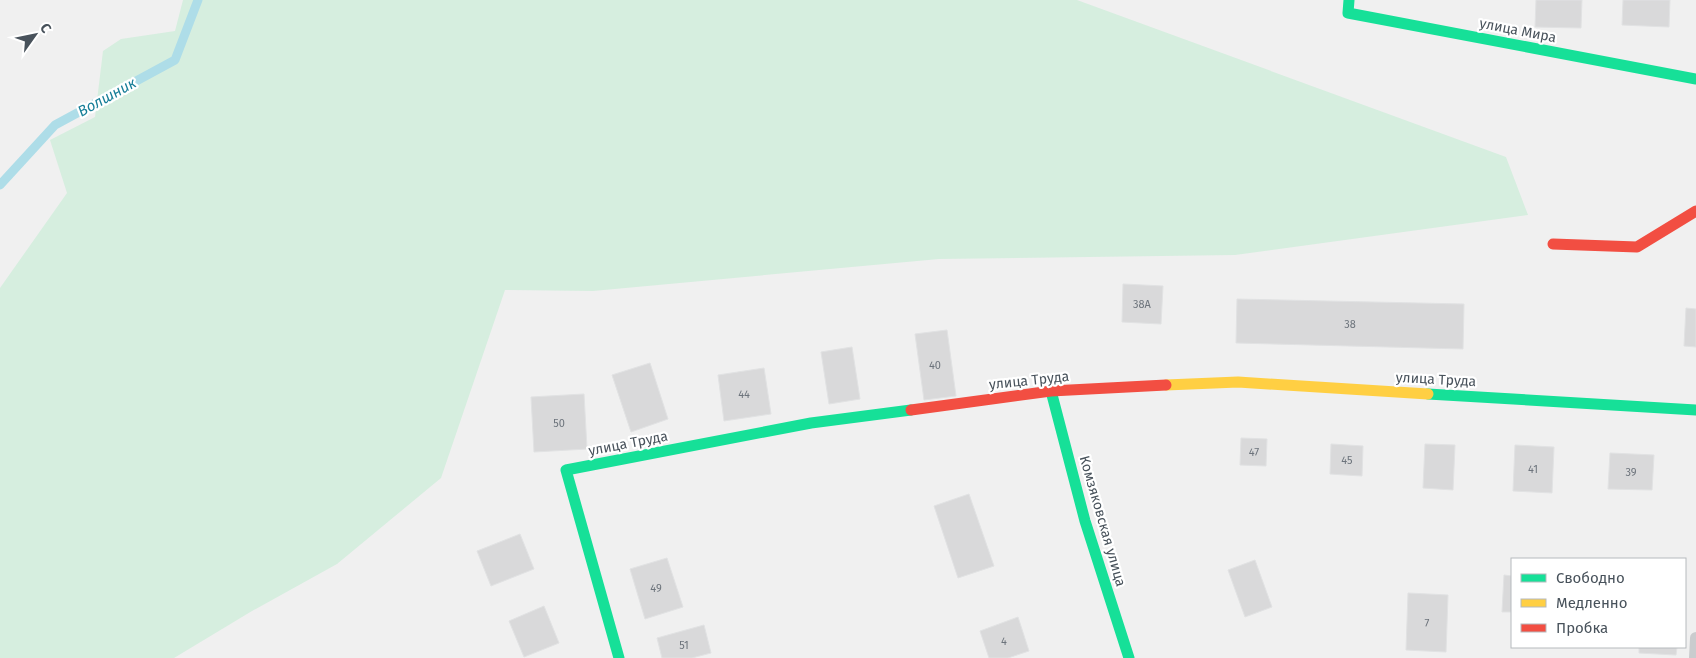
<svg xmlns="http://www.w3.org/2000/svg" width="1696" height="658" font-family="'Fira Sans',sans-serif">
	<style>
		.green { fill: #d6eedf }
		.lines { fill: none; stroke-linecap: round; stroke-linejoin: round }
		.stream { stroke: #aedde8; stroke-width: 9 }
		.building { fill: #d9d9da; stroke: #e1e2e3 }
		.lane { stroke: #caccce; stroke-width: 12 }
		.fast { stroke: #16e098; stroke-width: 11 }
		.slow { stroke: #ffcf43; stroke-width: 11 }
		.jam { stroke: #f24e42; stroke-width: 11 }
		.labels { text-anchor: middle; stroke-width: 4.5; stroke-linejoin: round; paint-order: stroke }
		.number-label { font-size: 11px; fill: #6d747c }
		.street-label { font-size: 14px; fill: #48525b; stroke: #fff }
		.water-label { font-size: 15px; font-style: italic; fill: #177e98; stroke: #fff }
	</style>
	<rect width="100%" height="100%" fill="#f0f0f0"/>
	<path class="green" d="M183 0H1077L1506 157 1528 215 1235 255 939 259 593 291 505 290 441 478 337 564 252 611 174 658H0V288L67 193 50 140 95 117 103 51 121 39 175 31Z"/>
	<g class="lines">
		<path class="stream" d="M0 185 55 125 175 60 198 0"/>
	</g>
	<path class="building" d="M1536 0H1582L1581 28 1535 27Z
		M1623 0H1670L1669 27 1622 25Z
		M1123 284 1163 286 1161 324 1122 322Z
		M1237 299 1464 304 1463 349 1236 343Z
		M1686 308 1696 309V347L1684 346Z
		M947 330 956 396 924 400 915 334Z
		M852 347 860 399 829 404 821 352Z
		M650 363 668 419 631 432 612 375Z
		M764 368 771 414 724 421 718 375Z
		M584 394 587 449 534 452 531 397Z
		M1241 438 1267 439 1266 466 1240 465Z
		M1331 444 1363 446 1362 476 1330 474Z
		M1425 444 1455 445 1453 490 1423 488Z
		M1515 445 1554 447 1552 493 1513 491Z
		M1610 453 1654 455 1652 490 1608 489Z
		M969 494 994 566 958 578 934 506Z
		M520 534 534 569 491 586 477 551Z
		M667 558 683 607 645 619 630 569Z
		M1255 560 1272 607 1245 617 1228 570Z
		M1504 575 1512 576V612H1502Z
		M1408 593 1448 595 1446 652 1406 650Z
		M544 606 559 643 524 657 509 621Z
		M1018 617 1029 651 1008 658H989L980 631Z
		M704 625 711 653 692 658H662L657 638Z
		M1639 647H1677L1676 655 1639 653Z"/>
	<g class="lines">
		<path class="lane" d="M1695 658 1696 638"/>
		<path class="fast" d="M1349 0 1348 13 1696 79
			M1051 391 1085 521 1129 658
			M1428 394 1696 410
			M619 658 566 470 811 423 911 410"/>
		<path class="slow" d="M1166 385 1238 382 1428 394"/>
		<path class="jam" d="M1553 244 1637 247 1696 211
			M911 410 1051 391 1166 385"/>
	</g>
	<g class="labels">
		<g class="number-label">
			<text x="1142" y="308">38А</text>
			<text x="1350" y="328">38</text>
			<text x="935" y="369">40</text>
			<text x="744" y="398">44</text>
			<text x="559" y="427">50</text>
			<text x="1254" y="456">47</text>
			<text x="1347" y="464">45</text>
			<text x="1533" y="473">41</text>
			<text x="1631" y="476">39</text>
			<text x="656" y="592">49</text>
			<text x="1427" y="627">7</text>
			<text x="1004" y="645">4</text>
			<text x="684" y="649">51</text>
		</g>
		<g class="street-label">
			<text transform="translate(1518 30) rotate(11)" y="5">улица Мира</text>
			<text transform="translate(1436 379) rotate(3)" y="5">улица Труда</text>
			<text transform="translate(1029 380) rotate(-6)" y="5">улица Труда</text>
			<text transform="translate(628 443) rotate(-11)" y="5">улица Труда</text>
			<text transform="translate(1103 521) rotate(74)" y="5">Комзяковская улица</text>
		</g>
		<g class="water-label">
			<text transform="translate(107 97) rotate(-29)" y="5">Волшник</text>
		</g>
	</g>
	<rect x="1511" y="558" width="175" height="90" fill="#ffffff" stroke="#b6babd"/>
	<rect x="1521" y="574" width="25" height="8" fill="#16e098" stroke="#b6babd"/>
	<text x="1556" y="583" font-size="15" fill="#48525b">Свободно</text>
	<rect x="1521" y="599" width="25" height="8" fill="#ffcf43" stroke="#b6babd"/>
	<text x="1556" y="608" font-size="15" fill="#48525b">Медленно</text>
	<rect x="1521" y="624" width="25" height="8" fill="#f24e42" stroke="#b6babd"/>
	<text x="1556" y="633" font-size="15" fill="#48525b">Пробка</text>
	<g transform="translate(35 35) rotate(57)" stroke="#ffffff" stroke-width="4" paint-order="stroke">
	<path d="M0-4L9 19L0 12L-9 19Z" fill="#48525b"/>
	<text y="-8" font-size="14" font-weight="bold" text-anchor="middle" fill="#48525b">С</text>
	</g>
</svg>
